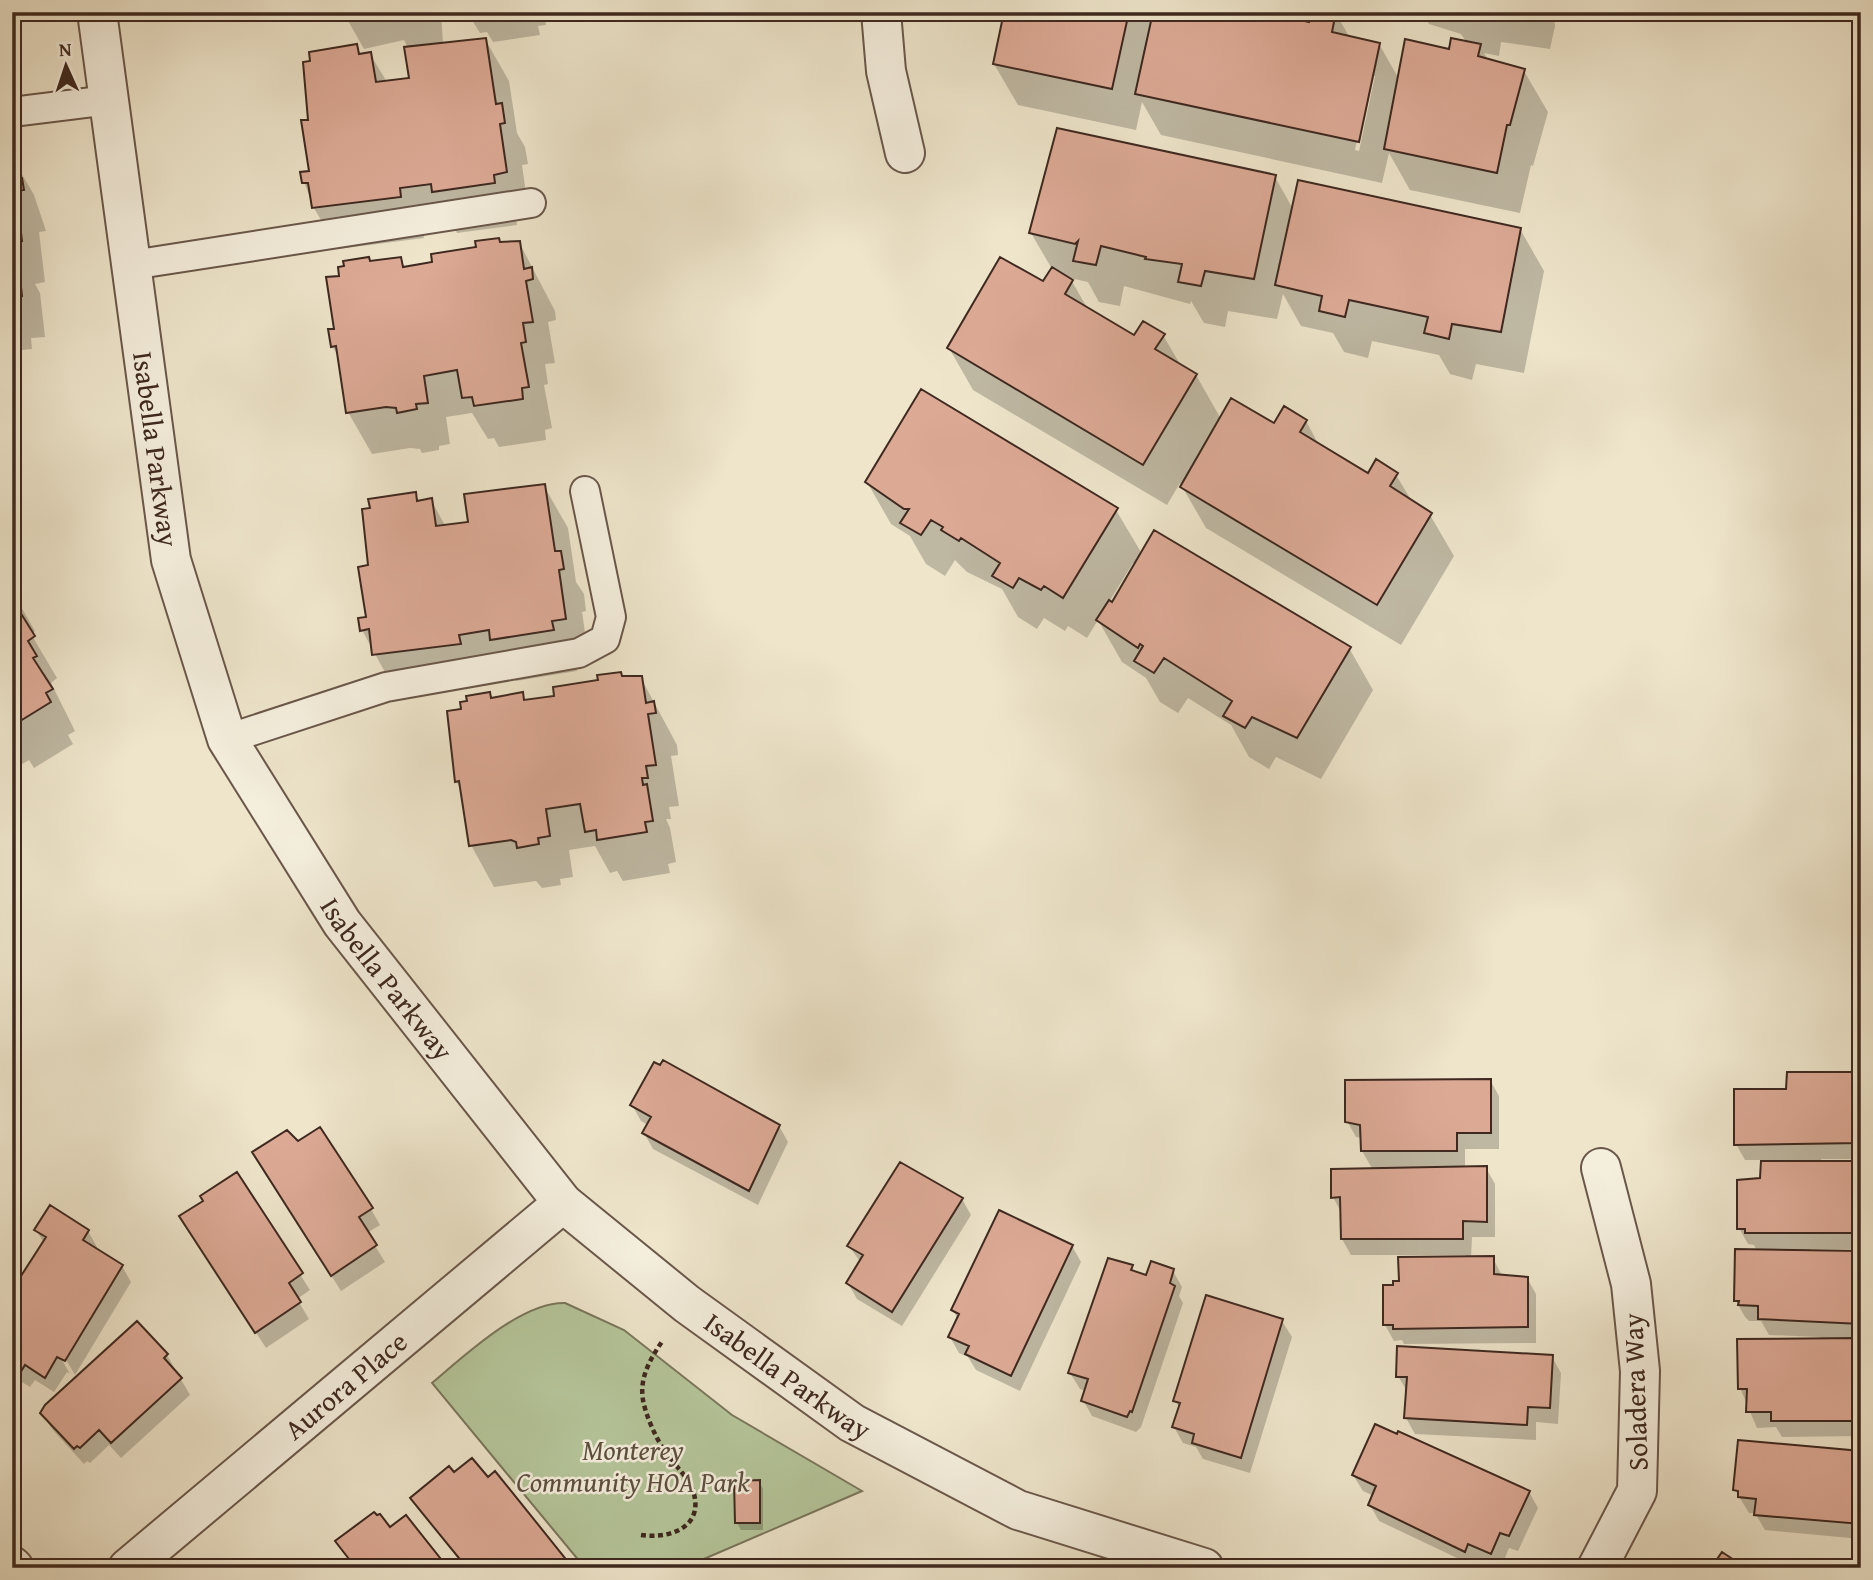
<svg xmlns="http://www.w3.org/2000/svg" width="1873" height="1580" font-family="'Gentium Book Plus',serif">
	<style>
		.green { fill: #b5c59a; stroke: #7a765c; stroke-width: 2 }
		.shadow { fill: #0003; fill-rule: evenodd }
		.building { fill: #dca995; stroke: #3e281f; stroke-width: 2 }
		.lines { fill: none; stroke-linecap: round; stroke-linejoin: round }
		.service-casing { stroke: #6a574a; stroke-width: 32 }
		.minor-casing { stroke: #6a574a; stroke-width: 42 }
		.tertiary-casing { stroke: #6a574a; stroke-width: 42 }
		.path { stroke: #3e281f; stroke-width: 4.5; stroke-dasharray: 5 3.5; stroke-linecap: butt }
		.service { stroke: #f4eedd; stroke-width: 28 }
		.minor { stroke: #f4eedd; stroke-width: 38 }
		.tertiary { stroke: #f4eedd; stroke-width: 38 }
		.labels { text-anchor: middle; stroke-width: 5; stroke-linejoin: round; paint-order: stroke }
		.street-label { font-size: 28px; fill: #3e281f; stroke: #f4eedd }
		.park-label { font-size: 28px; font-style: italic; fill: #5c4f3e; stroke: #f4eedd }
	</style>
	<rect width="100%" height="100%" fill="#eee5cb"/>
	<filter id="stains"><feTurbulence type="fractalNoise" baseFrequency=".00286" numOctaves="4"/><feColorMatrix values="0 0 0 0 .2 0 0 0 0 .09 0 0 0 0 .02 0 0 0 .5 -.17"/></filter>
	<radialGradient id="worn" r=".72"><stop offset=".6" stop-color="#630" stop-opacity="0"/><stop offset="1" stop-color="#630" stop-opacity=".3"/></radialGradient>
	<path class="green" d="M565 1303 624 1330 732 1415 862 1491 683 1568H585L432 1383C464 1356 521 1302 565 1303Z"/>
	<path class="shadow" d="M343 12H441L443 44 485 39 509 81 517 133 525 147 528 164 522 165 529 214 516 216 517 225 457 233 453 225 422 229 424 238 338 249 314 208 304 182 311 172 310 122 356 46 361 55 370 54 387 82 411 79 408 48 404 40 364 49Z
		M467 12H544L546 25 538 26 540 35 493 42 487 32 480 33Z
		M1005 12H1149L1153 19 1310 24 1311 17 1301 12H1335L1350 38 1379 44 1399 79 1467 43 1461 34 1429 24 1422 12H1553L1555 26 1550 49 1501 42 1499 56 1484 53 1488 60 1524 71 1548 112 1533 166 1531 165 1520 213 1410 190 1389 153 1382 183 1161 135 1142 102 1136 130 1018 105 994 64ZM1371 76H1375L1359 151 1355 150Z
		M12 61 23 100 12 102Z
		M12 157 34 195 46 231 39 232 45 282 35 284 40 293 45 337 31 338 32 349 12 351Z
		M1275 177 1293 209 1520 229 1544 271 1524 373 1476 364 1472 380 1450 374 1439 355 1372 341 1368 358 1344 352 1333 333 1301 326 1283 294 1277 319 1228 311 1225 327 1204 323 1191 301 1190 304 1124 286 1120 306 1099 302 1088 282 1070 278 1089 311 1135 338 1163 335 1181 366 1196 375 1221 419 1274 425 1306 421 1320 447 1368 475H1396L1413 503 1430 515 1454 556 1401 645 1206 528 1180 483 1167 505 973 390 949 348 1044 283 1052 269 1031 233Z
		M519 242 555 311 556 320 548 322 555 363 545 364 548 384 544 385 552 428 545 430 546 440 499 447 494 438 488 439 472 413 446 417 450 444 439 446V450L422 453 420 449 410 448 372 454 348 412 340 359 332 346 341 277 370 263 400 258 405 268 434 264 500 243Z
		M867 482 1116 510 1142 554 1349 648 1373 690 1321 779 1276 757 1269 769 1249 757 1231 725 1188 698 1178 713 1160 702 1146 678 1122 662 1098 620 1087 638 1068 626 1065 631 1044 618 1037 629 1018 617 1002 589 967 572 955 560 945 576 926 564 910 536 891 524ZM1133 563 1136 564 1113 604 1109 602Z
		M544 486 568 528 576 582 584 594 586 611 582 612 589 660 575 663 577 671 516 681 510 672 482 676 483 685 398 696 362 630 368 618 369 567 415 494 420 502 431 500 446 527 470 524Z
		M12 591 35 631 31 634 57 678 51 683 75 731 68 735 73 744 34 768 29 760 19 766 12 755Z
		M623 678H641L677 745 678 755 671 756 679 806 669 807 671 819H666L670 828 676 862 668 864 670 873 623 881 617 871 610 873 595 846 569 850 573 877 560 879 561 885 542 888 536 881 494 887 471 845 462 791 456 781 463 710 489 694 492 699 522 694 526 702 556 698Z
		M1861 1074V1159H1821V1163H1861V1249H1810V1252L1861 1253V1436L1782 1437 1776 1427 1757 1428 1740 1388 1820 1340V1337L1769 1335 1761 1321H1749L1745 1317 1736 1301 1757 1251 1754 1245 1748 1244 1739 1228 1762 1179V1160H1745L1736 1144 1788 1090Z
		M1490 1080 1499 1096V1149H1465V1168H1486L1495 1184V1237H1472L1471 1258H1493L1502 1276 1527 1278 1536 1294V1343L1404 1344 1402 1340 1394 1341 1385 1325 1394 1287 1466 1258V1255H1351L1342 1239V1214L1333 1197 1373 1170 1362 1151V1138L1356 1137 1347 1121Z
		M632 1105 779 1126 788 1142 758 1205 653 1149 644 1133 648 1125 641 1121Z
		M264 1169 371 1209 380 1225 367 1233 385 1262 341 1291Z
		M236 1174 310 1290 297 1299 309 1319 266 1348 191 1232 205 1201Z
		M962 1199 971 1215 902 1326 857 1299 848 1283 861 1263 849 1246Z
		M36 1230 88 1231 97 1247 96 1250 122 1266 131 1282 75 1375 62 1353 59 1355 70 1374 67 1372 54 1392 35 1380 30 1387 12 1376V1293L44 1243Z
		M1072 1246 1081 1262 1020 1391 976 1370 968 1357 959 1353 950 1337 958 1319 953 1310Z
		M1132 1267 1135 1273 1147 1277 1173 1271 1182 1287 1179 1296 1183 1303 1141 1427 1136 1432 1092 1416 1083 1400 1086 1391 1080 1389 1070 1373Z
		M1282 1321 1292 1337 1250 1473 1203 1459 1196 1447 1183 1443 1174 1427 1180 1409 1175 1400Z
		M137 1323 167 1355 190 1395 121 1458 109 1445 90 1463 87 1461 84 1464 52 1429 42 1413Z
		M1552 1357 1561 1373 1558 1424 1536 1422V1440L1415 1434 1406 1418 1408 1393 1398 1376Z
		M1861 1452V1539L1765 1530 1755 1513H1749L1735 1490Z
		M454 1474 564 1559 569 1568H465L412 1498Z
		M1353 1475 1529 1492 1538 1508 1518 1551 1509 1548 1501 1568 1477 1559 1474 1566 1379 1521 1370 1505 1374 1496 1363 1491Z
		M759 1482 763 1489V1530H741L737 1523Z"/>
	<path class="building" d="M1004 12H1129L1112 89 993 64Z
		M1153 12H1266L1309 22 1311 12H1336L1332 32 1380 43 1359 142 1135 94Z
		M486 38 496 104 502 103 505 123 500 124 507 172 494 175 495 183 432 192 431 184 400 188 401 197 312 208 308 183H302L300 172 309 171 301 120H308L303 62 310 61 309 52 357 44 359 54 371 52 376 82 409 78 404 47Z
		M1451 38 1481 44 1478 56 1525 69 1510 125H1507L1497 173 1384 149 1405 39 1449 49Z
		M1057 128 1276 175 1254 279 1205 271 1201 286 1178 282 1182 264 1145 259 1146 257 1101 246 1096 265 1073 261 1078 241 1075 244 1029 233Z
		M12 165 14 179 22 178 24 190 16 191 22 241 12 242 13 250H17L22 296 12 297Z
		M1298 180 1521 228 1501 332 1452 324 1449 339 1424 333 1428 317 1349 300 1345 317 1319 311 1322 296 1275 285Z
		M499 238 500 242 520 241 524 269 532 267 533 279 526 281 533 322 523 323 526 342 521 343 529 387 522 388 523 399 474 406 472 397 462 398 457 370 424 376 428 403 416 404 417 409 397 413 396 408 386 407 346 413 336 346 331 347 328 329H334L326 277 339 276 338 267 344 266 343 261 369 257 370 261 401 257 403 267 432 262 431 254 476 247 475 241Z
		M1000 257 1043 281 1052 267 1073 280 1065 294 1134 335 1143 321 1165 334 1155 349 1197 374 1143 465 947 348Z
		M921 389 1118 508 1063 598 1044 586 1041 590 1019 578 1013 588 992 576 1000 563 961 538 959 541 941 530 943 527 931 520 921 535 900 523 909 509H904L865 482Z
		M1231 398 1274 423 1284 406 1307 420 1300 432 1368 473 1376 459 1398 473 1390 486 1432 513 1377 605 1180 487Z
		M545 484 555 551H561L564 569 559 570 566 619 552 621 554 630 490 640 489 630 459 635 461 644 372 655 369 629 360 631 358 618 366 617 358 567 368 565 362 509 370 508 368 499 416 492 417 501 432 498 436 526 468 522 464 494Z
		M1154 530 1351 647 1297 738 1252 717 1245 728 1223 716 1232 701 1164 658 1154 673 1134 661 1143 646 1140 644 1138 648 1096 620 1109 600 1112 602Z
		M12 599 35 636 28 641 37 656 33 658 53 689 46 693 51 702 12 726Z
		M621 672 622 676H642L646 703 654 701 656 713 648 714 656 765 646 766 648 778H642L643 785 647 784 653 821 645 822 647 832 597 840 596 830 585 832 580 804 546 809 550 836 538 838 539 844 517 848 516 842 511 840 469 846 459 781 455 782 447 711 461 709 460 702 467 701 466 696 490 692 491 698 523 692 524 700 554 696 553 687 598 680 597 675Z
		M663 1060 780 1125 749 1191 642 1133 651 1117 630 1105 654 1062 660 1065Z
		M1787 1072H1861V1143L1734 1145V1089H1786Z
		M1491 1079V1133H1457V1151H1361L1360 1125 1345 1122V1080Z
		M320 1127 373 1208 359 1217 377 1245 331 1276 252 1152 287 1130 298 1141Z
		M1761 1161H1861V1233H1745V1229H1737V1180L1760 1178Z
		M900 1162 963 1198 892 1312 846 1283 863 1255 847 1246Z
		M1487 1166V1222L1463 1221V1239H1341L1340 1197 1331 1198V1169Z
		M237 1172 303 1273 289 1283 301 1302 255 1333 179 1216 203 1201 200 1196Z
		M50 1205 89 1230 83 1240 123 1265 65 1361 57 1357 45 1378 25 1365 20 1373 12 1367V1290L46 1237 34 1230Z
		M999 1210 1073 1245 1011 1376 965 1354 969 1346 948 1337 959 1314 951 1310Z
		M1735 1249 1861 1251V1324L1758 1319V1306L1738 1305 1739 1301H1734Z
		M1494 1256V1274L1528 1277V1327L1393 1329V1325H1383V1285H1393V1281H1399L1398 1257Z
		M1108 1258 1133 1265 1131 1270 1146 1275 1151 1261 1174 1269 1170 1283 1175 1286 1132 1412 1130 1411 1127 1417 1081 1401 1088 1379 1068 1373Z
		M1206 1295 1283 1319 1241 1458 1192 1443 1194 1434 1172 1427 1180 1403 1173 1401Z
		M137 1321 168 1354 164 1358 182 1378 111 1443 99 1430 80 1448 77 1446 74 1449 40 1413 45 1405Z
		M1861 1338V1421H1771V1412H1746L1747 1389H1738L1737 1339Z
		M1397 1346 1553 1355 1550 1408 1528 1407 1527 1425 1404 1418 1407 1377H1396Z
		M1375 1424 1397 1434 1398 1431 1530 1491 1509 1536 1500 1533 1491 1554 1468 1544 1465 1552 1368 1505 1376 1486 1352 1475Z
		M1738 1440 1861 1451V1524L1754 1515 1756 1499 1738 1497V1491L1733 1490Z
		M472 1458 488 1477 495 1471 565 1558 553 1568H467L410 1498 449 1466 454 1472Z
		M760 1480V1523H735L734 1481Z
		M374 1512 377 1515 380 1514 390 1527 406 1515 448 1568H356L335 1541Z
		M1722 1552 1746 1568H1711Z"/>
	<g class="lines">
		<g class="service-casing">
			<path id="service" d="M12 112 109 100
				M132 265 531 203
				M227 739 386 687 579 653 605 639 611 617 585 491"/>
		</g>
		<g class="minor-casing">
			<g id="minor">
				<path d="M881 12 886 71 905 153"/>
				<path d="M12 1566 14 1568"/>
				<path id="s1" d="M128 1568 563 1203"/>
				<path d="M1597 1568 1637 1491 1640 1371 1631 1284 1601 1168"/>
			</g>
		</g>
		<g class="tertiary-casing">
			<g id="tertiary">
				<path id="s2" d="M97 12 171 560 227 739 342 923 563 1203 687 1304 852 1423 1018 1510 1204 1568"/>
			</g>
		</g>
		<path class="path" d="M641 1535C667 1539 703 1529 694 1494 689 1477 674 1465 664 1450 655 1436 646 1416 643 1400 639 1377 651 1358 663 1340"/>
		<use href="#service" class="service"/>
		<use href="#minor" class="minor"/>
		<use href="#tertiary" class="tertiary"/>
	</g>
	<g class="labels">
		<g class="street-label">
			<text dy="10" stroke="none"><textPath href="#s2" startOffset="441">Isabella Parkway</textPath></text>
			<text dy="10" stroke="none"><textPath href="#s2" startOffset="1029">Isabella Parkway</textPath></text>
			<text dy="10" stroke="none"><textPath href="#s2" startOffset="1598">Isabella Parkway</textPath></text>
			<text dy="10" stroke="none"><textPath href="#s1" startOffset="284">Aurora Place</textPath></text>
			<text transform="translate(1635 1392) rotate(-92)" y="10">Soladera Way</text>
		</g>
		<g class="park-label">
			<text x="633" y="1460">Monterey<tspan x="633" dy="32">Community HOA Park</tspan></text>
		</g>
	</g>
	<rect width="1873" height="1580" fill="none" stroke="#eee5cb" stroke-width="42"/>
	<rect x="14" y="14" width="1845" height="1552" fill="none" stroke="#3e281f" stroke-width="3.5"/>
	<rect x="21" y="21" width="1831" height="1538" fill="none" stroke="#3e281f" stroke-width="2"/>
	<g transform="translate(66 66) rotate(357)" stroke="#f4eedd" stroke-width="5" paint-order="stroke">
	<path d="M0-5L12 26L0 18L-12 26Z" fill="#3e281f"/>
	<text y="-10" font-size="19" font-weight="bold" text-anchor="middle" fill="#3e281f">N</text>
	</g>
	<rect width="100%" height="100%" filter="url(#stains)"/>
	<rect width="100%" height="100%" fill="url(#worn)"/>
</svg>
